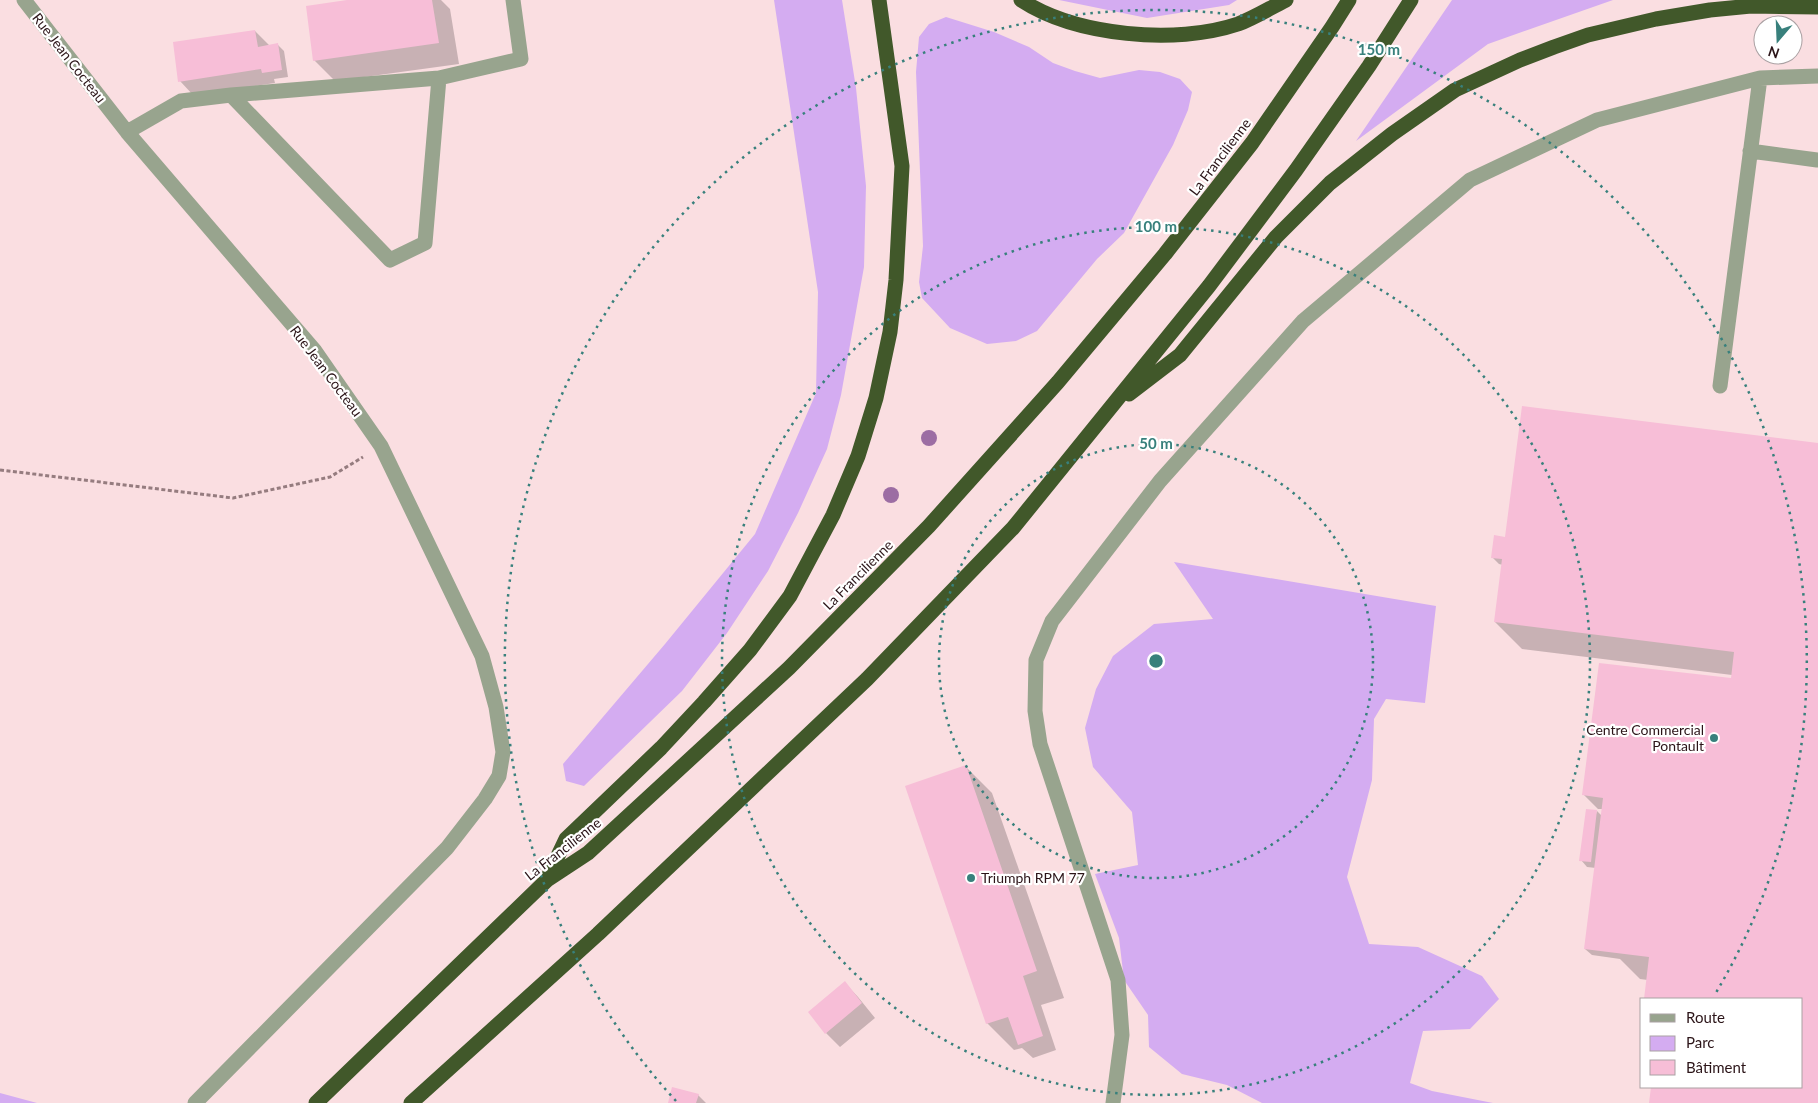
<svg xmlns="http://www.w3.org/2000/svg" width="1818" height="1103" font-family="Lato,sans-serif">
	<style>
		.green { fill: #d4acf1 }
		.shadow { fill: #0003 }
		.building { fill: #f7bed7 }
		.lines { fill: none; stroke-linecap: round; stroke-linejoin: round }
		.path { stroke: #957c7f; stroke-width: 3; stroke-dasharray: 4 2.5; stroke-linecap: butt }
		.minor { stroke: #98a48e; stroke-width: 15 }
		.highway { stroke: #41582a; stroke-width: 15 }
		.tree { fill: #9c6da3 }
		.ring { fill: none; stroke: #38807c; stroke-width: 2.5; stroke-dasharray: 2.5 5 }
		.poi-dot { fill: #38807c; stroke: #fff; stroke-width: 2 }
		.labels { text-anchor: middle; stroke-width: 4.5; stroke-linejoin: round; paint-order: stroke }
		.street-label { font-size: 14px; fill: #2b1418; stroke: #fff }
		.poi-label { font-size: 14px; fill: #2b1418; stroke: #fff; text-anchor: end }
		.centre { fill: #38807c; stroke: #fff; stroke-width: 2.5 }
		.ring-label { font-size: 15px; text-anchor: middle; font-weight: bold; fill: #38807c; stroke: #fff; stroke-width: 4.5; stroke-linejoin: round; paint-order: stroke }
	</style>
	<rect width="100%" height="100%" fill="#fadee1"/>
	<path class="green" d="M774 0H842L856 88 866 186 864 267 841 395 827 449 798 513 768 571 727 633 682 691 584 786 566 781 563 764 665 644 755 534 816 393 818 292Z
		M1059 0H1237L1229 5 1147 18Z
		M1452 0H1613L1488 44 1356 141Z
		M946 17 994 32 1029 47 1053 63 1075 71 1100 78 1139 70 1160 72 1180 79 1192 92 1188 110 1173 145 1124 233 1097 259 1037 331 1016 341 987 344 950 328 922 298 919 282 923 246 916 72 919 37 929 24Z
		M1174 562 1436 606 1425 703 1386 699 1374 719 1372 780 1347 877 1369 944 1418 947 1482 976 1499 999 1470 1029 1423 1031 1410 1083 1432 1091 1493 1103H1262L1227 1085 1182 1074 1149 1047 1148 1015 1124 980 1119 938 1095 874 1138 865 1132 812 1093 767 1085 728 1096 689 1113 656 1154 624 1213 619Z
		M0 1093 37 1103H0Z"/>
	<path class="shadow" d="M355 0H441L450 9 459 64 335 81 314 60Z
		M255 31 269 45H278L284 51 288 77 274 79 275 83 193 95 180 81Z
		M1818 445V1103H1650L1652 1087H1802V999H1645L1648 980 1640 979 1620 959 1592 955 1585 949 1596 868 1587 867 1581 860 1597 811 1602 816 1603 809H1598L1584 795 1732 679V675L1522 649 1495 622 1503 565 1499 564 1493 558 1506 538Z
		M965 766 992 793 1064 998 1041 1005 1056 1050 1033 1058 1022 1048 1014 1050 987 1023Z
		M845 983 858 997 875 1018 840 1047 826 1033Z
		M698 1095 706 1103H669Z"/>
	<path class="building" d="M347 0H432L439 43 313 61 306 6Z
		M255 30 258 47 278 43 282 70 262 73 261 69 178 82 173 42Z
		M1522 406 1818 443V1103H1649L1651 1087H1802V999H1644L1649 957 1584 949 1603 798 1582 795 1599 663 1731 678 1734 652 1494 622 1502 559 1491 558 1494 535 1505 537Z
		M966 765 1037 971 1023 976 1043 1036 1018 1045 1008 1017 986 1024 905 786Z
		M1586 809 1597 810 1591 862 1579 861Z
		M845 981 862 1003 825 1034 808 1012Z
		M672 1087 699 1094 696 1103H668Z"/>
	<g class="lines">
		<path class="path" d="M0 470 233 498 330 477 363 457"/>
		<path class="minor" d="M24 0 127 132 315 351 381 446 482 656 496 707 503 752 499 776 485 799 447 848 195 1103
			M231 95 390 260 425 243 439 78
			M127 132 181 101 231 95 439 78 521 59 513 0
			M1750 151 1817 160
			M1720 386 1760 78
			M1113 1103 1122 1035 1118 980 1040 744 1035 711 1036 660 1052 621 1160 481 1303 321 1470 180 1597 120 1760 78 1818 76"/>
		<path class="highway" d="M1021 0C1076 36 1176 45 1238 24 1254 18 1270 8 1286 0
			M1129 394 1180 355 1276 237 1330 183 1392 134 1455 90 1520 60 1554 47 1588 35 1656 19 1710 10 1751 6 1818 7
			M547 879 566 839 661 748 704 702 750 650 790 596 833 515 858 456 876 398 890 332 896 280 902 166 879 0
			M316 1103 547 880 588 853 789 668 929 526 1058 382 1165 254 1252 143 1332 27 1349 0
			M411 1103 598 934 867 679 1013 528 1209 286 1296 170 1369 66 1411 0"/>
	</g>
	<g class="tree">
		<circle cx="929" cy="438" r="8"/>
		<circle cx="891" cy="495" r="8"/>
	</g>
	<g class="ring">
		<circle cx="1156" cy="661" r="217"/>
		<circle cx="1156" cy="661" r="434"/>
		<path d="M676 1101A651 651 0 1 1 1714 996"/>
	</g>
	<g class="poi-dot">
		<circle cx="1714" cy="738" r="5"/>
		<circle cx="971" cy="878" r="5"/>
	</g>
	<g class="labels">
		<g class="street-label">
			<text transform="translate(69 58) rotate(52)" y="5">Rue Jean Cocteau</text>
			<text transform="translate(1220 157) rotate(-53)" y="5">La Francilienne</text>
			<text transform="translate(326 371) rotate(53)" y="5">Rue Jean Cocteau</text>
			<text transform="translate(858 575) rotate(-45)" y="5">La Francilienne</text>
			<text transform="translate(563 849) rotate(-38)" y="5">La Francilienne</text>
		</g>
		<g class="poi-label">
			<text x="1704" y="735">Centre Commercial<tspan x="1704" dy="16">Pontault</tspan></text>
			<text x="981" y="883" text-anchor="start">Triumph RPM 77</text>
		</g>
	</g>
	<circle cx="1156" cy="661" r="8" class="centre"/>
	<g class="ring-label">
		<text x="1379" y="55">150 m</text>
		<text x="1156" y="232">100 m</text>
		<text x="1156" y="449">50 m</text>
	</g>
	<rect x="1640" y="998" width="162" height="90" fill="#ffffff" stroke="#aaa1a3"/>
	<rect x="1650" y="1014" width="25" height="8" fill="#98a48e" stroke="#aaa1a3"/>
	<text x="1686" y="1023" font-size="15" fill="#2b1418">Route</text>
	<rect x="1650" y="1036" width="25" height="15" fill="#d4acf1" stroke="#aaa1a3"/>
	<text x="1686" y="1048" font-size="15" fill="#2b1418">Parc</text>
	<rect x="1650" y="1060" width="25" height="15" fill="#f7bed7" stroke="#aaa1a3"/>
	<text x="1686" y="1073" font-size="15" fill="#2b1418">Bâtiment</text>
	<g transform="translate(1778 40) rotate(199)"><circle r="24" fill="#ffffff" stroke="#aaa1a3"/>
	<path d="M0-4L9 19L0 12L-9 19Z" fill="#38807c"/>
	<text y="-8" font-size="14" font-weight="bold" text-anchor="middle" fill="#2b1418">N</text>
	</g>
</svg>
